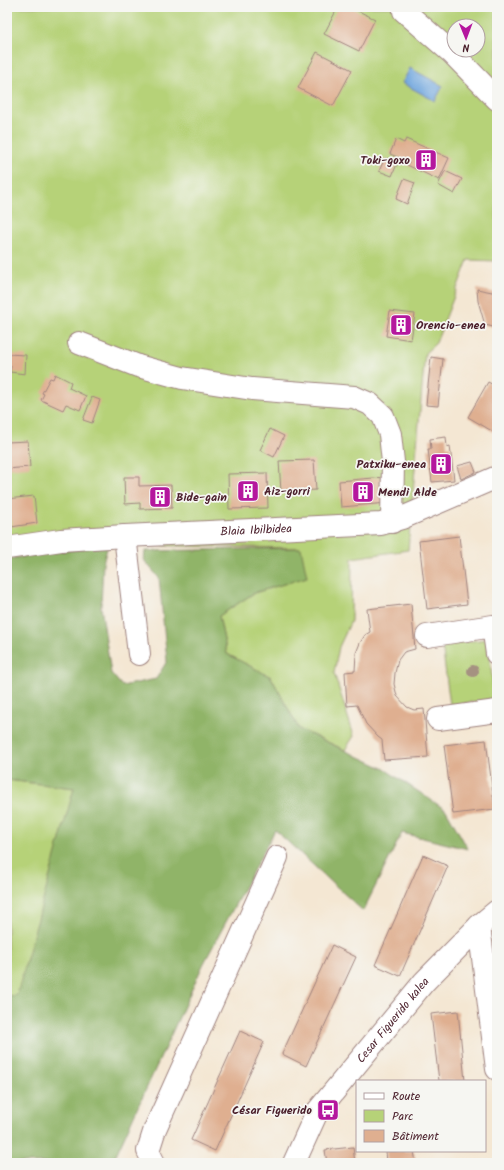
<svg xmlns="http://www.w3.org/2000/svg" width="504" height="1170" font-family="Kalam,sans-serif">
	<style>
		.green { fill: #b6d278; stroke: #807852; fill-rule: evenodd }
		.forest { fill: #90b468; stroke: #6d6a4a }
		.water { fill: #70a6de; stroke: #5d6284 }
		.building { fill: #dfaf90 }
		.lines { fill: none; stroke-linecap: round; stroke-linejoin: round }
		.minor-casing { stroke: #9f837f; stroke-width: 24 }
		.minor { stroke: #fff; stroke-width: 22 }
		.tree { fill: #a59281 }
		.labels { text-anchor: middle; stroke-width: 3.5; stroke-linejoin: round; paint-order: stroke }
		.poi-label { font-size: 12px; font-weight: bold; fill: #4a1f2b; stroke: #f6f6f2; text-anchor: start }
		.street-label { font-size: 12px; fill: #4a1f2b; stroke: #f6f6f2 }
	</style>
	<rect width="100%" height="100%" fill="#f6f6f2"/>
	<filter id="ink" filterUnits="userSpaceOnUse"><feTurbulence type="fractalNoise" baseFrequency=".025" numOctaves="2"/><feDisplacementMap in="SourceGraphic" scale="8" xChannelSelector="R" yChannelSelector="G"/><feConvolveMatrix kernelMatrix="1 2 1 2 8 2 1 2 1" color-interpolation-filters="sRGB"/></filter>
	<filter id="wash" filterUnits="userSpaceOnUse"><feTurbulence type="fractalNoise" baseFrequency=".012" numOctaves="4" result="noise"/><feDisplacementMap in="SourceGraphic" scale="16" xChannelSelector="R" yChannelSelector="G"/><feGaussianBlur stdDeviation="0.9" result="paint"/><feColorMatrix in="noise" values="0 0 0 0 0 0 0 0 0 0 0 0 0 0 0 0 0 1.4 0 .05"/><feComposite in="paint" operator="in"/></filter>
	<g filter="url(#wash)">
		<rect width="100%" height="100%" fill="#f4e7d3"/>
		<path class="green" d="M7 7H497V261L468 260 436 343 425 353 408 550 352 558 351 621 339 647 334 673 354 736 345 750 299 729 271 677 227 654 219 616 254 593 306 577 300 548 108 545 7 557ZM454 26H478V50H454Z
			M487 639 495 699 450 705 442 645Z
			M7 780 75 788 17 995 7 1009Z"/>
		<path class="forest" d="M108 545 103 563 101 607 111 673 122 686 156 679 167 661 159 578 144 560 145 551 301 548 307 577 254 593 219 616 227 654 271 677 299 729 383 768 446 810 468 849 402 833 363 911 275 830 203 965 114 1159 115 1163H7V996L17 995 74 788 7 780V559Z"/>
		<path class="water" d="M410 68 443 86 435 101 402 83Z"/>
		<g id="blocks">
			<path class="building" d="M338 7H350L375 19 359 51 324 34Z
				M317 52 352 70 333 106 298 88Z
				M396 139 404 143 406 139 449 158 439 180 407 165 409 162 390 154Z
				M385 158 397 164 392 176 379 171Z
				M445 171 462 179 454 194 438 185Z
				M404 179 415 183 407 204 396 199Z
				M477 289 497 293V328L485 325 478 301Z
				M390 311 415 314 411 340 386 336Z
				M7 354 26 355 25 374 10 372 11 366 7 365Z
				M431 357 443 359 438 406 426 405Z
				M55 374 71 382 69 388 86 396 80 410 66 404 63 410 41 400 44 394 42 393 50 378 53 379Z
				M488 382 497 387V434L468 417Z
				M92 397 100 400 92 423 83 420Z
				M270 429 284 436 274 457 260 450Z
				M446 437 447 447 450 446 454 480 432 482 428 449H431L430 439Z
				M28 441 30 467 7 469V442Z
				M314 460 316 490 281 492 279 461Z
				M472 462 476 472 461 479 457 466Z
				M267 473 268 508 229 509 228 474Z
				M124 477H139V486L171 485 172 508 140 509V503L125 504Z
				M385 477 388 503 341 507 339 481Z
				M34 496 37 523 11 527V520L7 521V499Z
				M459 536 467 604 427 609 419 541Z
				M411 604 415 649 404 652 398 660 395 673 394 684 397 696 407 707 414 710 424 709 428 757 384 760 382 740 378 737 366 724 357 705 347 706 345 672 355 671 356 653 360 643 365 635 370 632 367 609Z
				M486 740 495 809 453 814 444 745Z
				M423 855 448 866 400 976 375 965Z
				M332 945 356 957 306 1066 282 1054Z
				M458 1011 465 1081H439L431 1014Z
				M240 1031 264 1042 215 1151 191 1140Z
				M353 1147 355 1163H327L325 1150Z
				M386 1151H414L416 1163H387Z"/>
		</g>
	</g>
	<g filter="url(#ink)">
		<use href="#blocks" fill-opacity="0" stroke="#9f837f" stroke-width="1"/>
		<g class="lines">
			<g class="minor-casing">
				<g id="minor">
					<path d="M404 11 453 54 497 99"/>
					<path d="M79 343 138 366 182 378 252 389 354 397 370 404 383 416 390 434 393 462 392 522"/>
					<path d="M125 536 139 654"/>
					<path id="s1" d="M7 548 61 540 125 536 381 524 402 518 497 477"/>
					<path d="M427 636 493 626 497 654"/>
					<path d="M438 719 497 711"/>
					<path d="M479 926 497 1069"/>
					<path d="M154 1163 148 1151 155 1129 277 857"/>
					<path id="s2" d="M294 1163 317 1112 424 982 479 926 497 911"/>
				</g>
			</g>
			<use href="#minor" class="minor"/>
		</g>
		<circle class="tree" cx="473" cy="671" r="6"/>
	</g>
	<defs>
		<g id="building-square" transform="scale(1.15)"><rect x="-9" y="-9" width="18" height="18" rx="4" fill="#b5179e" stroke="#f6f6f2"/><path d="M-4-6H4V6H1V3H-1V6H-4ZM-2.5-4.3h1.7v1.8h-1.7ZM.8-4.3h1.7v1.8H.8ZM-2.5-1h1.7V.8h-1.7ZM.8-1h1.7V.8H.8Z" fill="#fff"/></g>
		<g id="bus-square" transform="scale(1.15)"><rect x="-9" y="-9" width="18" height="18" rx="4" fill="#b5179e" stroke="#f6f6f2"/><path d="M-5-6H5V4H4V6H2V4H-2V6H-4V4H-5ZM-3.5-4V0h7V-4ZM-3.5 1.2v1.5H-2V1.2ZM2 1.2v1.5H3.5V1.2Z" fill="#fff"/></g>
	</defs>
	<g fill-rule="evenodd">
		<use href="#building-square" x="426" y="160"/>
		<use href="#building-square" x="401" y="325"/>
		<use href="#building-square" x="441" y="464"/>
		<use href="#building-square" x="248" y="491"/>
		<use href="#building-square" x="363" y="492"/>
		<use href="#building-square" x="160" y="497"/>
		<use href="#bus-square" x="328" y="1110"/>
	</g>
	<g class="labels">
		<g class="poi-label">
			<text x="410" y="164" text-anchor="end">Toki-goxo</text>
			<text x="416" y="329">Orencio-enea</text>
			<text x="426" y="468" text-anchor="end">Patxiku-enea</text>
			<text x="264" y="495">Aiz-gorri</text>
			<text x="378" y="496">Mendi Alde</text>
			<text x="176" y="501">Bide-gain</text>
			<text x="312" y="1114" text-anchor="end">César Figuerido</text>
		</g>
		<g class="street-label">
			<text dy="4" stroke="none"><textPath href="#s1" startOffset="250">Blaia Ibilbidea</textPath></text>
			<text dy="4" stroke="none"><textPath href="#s2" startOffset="175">Cesar Figuerido kalea</textPath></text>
		</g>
	</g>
	<rect width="504" height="1170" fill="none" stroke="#f6f6f2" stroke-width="24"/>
	<rect x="356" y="1080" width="130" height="72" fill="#f6f6f2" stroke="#b1a0a2"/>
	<rect x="364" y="1093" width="20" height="6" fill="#ffffff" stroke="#b1a0a2"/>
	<text x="392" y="1100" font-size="12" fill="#4a1f2b">Route</text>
	<rect x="364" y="1110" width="20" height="12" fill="#b6d278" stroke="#b1a0a2"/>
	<text x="392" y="1120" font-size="12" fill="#4a1f2b">Parc</text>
	<rect x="364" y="1130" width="20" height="12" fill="#dfaf90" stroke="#b1a0a2"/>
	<text x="392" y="1140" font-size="12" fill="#4a1f2b">Bâtiment</text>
	<g transform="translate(466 38) rotate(179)"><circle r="19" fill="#f6f6f2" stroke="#b1a0a2"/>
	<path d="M0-3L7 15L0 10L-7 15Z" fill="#b5179e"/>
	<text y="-6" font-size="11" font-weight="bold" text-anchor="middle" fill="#4a1f2b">N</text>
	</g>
</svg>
